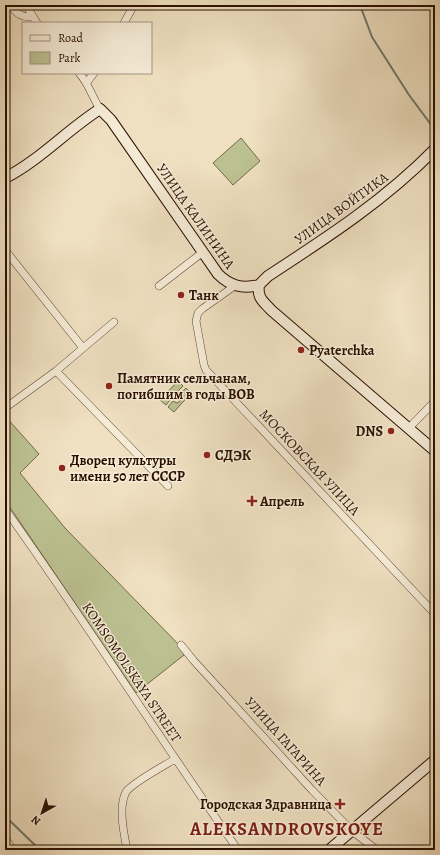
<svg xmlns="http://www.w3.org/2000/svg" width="440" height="855" font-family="Alegreya,serif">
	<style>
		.green { fill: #bcc191; stroke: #746848 }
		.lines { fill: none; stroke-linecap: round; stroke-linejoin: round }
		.stream { stroke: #6e786d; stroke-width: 2 }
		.street-casing { stroke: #5c4430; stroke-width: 8 }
		.secondary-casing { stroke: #2b1000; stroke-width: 12 }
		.street { stroke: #f5ebd7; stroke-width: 7 }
		.secondary { stroke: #f5ebd7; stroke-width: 10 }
		.poi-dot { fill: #8f2418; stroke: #f5ebd7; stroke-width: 1.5 }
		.labels { text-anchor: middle; stroke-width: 3; stroke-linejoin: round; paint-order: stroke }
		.street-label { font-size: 14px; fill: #2b1000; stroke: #f5ebd7 }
		.poi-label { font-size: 14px; font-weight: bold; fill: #2b1000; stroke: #f5ebd7; text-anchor: start }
		.district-label { font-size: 18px; font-weight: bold; letter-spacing: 1px; fill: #7a1f14; stroke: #f5ebd7 }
	</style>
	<rect width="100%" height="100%" fill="#efe0c1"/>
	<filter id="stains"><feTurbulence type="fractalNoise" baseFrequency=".005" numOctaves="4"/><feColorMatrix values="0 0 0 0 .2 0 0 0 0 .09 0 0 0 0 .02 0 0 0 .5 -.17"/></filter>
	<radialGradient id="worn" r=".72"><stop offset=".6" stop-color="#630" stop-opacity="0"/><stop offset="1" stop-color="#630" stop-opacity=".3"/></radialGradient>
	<path class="green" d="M241 138 260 161 233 185 213 163Z
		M178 381 183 386 178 391C173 390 169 394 171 399L166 405 160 400Z
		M186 388 191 393 174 412 168 407 173 401 177 403 180 401 182 398 181 393Z
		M5 416 39 454 20 473 65 528 184 650V655L136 693 5 500Z"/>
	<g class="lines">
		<path class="stream" d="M360 5 372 37 409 95 435 130
			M5 816 40 850"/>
		<g class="street-casing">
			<path id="street" d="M9 5C17 13 21 18 32 17
				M26 5 37 23
				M124 23 134 5
				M79 73C89 84 92 97 100 109
				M87 82 94 73
				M5 250 83 348
				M236 285 202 309 198 313 196 321 204 365 206 370 435 614
				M159 286 203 252
				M56 371 168 486
				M5 408 56 371 114 322
				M409 428 435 401
				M5 509C85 621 159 737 238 850
				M181 645 194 661 312 790 352 831 377 850
				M5 838 13 850
				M127 850C124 834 118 807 126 792 132 783 164 766 175 759"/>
		</g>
		<g class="secondary-casing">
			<path id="secondary" d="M5 178C40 160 67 130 100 109L111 120 218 274C230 286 242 289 259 285
				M259 285C257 298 263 301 271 310L435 451
				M259 285 268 276C328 237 385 200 435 149
				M329 850 435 760"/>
		</g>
		<use href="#street" class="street"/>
		<use href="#secondary" class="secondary"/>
	</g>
	<g class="poi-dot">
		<circle cx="181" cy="295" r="4"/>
		<circle cx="301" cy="350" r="4"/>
		<circle cx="109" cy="386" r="4"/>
		<circle cx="391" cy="431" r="4"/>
		<circle cx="207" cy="455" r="4"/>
		<circle cx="62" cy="468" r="4"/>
		<path d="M250 495h4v4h4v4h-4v4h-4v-4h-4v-4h4z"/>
		<path d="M338 798h4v4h4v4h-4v4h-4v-4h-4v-4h4z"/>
	</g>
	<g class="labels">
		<g class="street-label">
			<text transform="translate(341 208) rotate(-36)" y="5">УЛИЦА ВОЙТИКА</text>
			<text transform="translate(196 216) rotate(55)" y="5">УЛИЦА КАЛИНИНА</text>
			<text transform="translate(310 462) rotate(47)" y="5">МОСКОВСКАЯ УЛИЦА</text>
			<text transform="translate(132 672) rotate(56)" y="5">KOMSOMOLSKAYA STREET</text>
			<text transform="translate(286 741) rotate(48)" y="5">УЛИЦА ГАГАРИНА</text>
		</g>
		<g class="poi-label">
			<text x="189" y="300">Танк</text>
			<text x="309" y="355">Pyaterchka</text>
			<text x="117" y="383">Памятник сельчанам,<tspan x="117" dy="16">погибшим в годы ВОВ</tspan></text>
			<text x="383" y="436" text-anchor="end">DNS</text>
			<text x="215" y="460">СДЭК</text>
			<text x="70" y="465">Дворец культуры<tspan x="70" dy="16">имени 50 лет СССР</tspan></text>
			<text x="260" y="506">Апрель</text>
			<text x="332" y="809" text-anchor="end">Городская Здравница</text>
		</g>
		<g class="district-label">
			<text x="287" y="835">ALEKSANDROVSKOYE</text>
		</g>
	</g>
	<rect width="440" height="855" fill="none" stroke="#efe0c1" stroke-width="20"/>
	<rect x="6" y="6" width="428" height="843" fill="none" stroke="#2b1000" stroke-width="2"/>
	<rect x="10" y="10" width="420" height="835" fill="none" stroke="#2b1000"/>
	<rect x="22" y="22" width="130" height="52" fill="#f5ebd7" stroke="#a49381"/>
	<rect x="30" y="35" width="20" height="6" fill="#f5ebd7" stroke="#a49381"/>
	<text x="58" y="42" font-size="12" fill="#2b1000">Road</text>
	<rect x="30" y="52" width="20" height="12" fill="#bcc191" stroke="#a49381"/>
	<text x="58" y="62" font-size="12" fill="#2b1000">Park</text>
	<g transform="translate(42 813) rotate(219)" stroke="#f5ebd7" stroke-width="3" paint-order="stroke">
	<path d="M0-3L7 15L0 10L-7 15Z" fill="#2b1000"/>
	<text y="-6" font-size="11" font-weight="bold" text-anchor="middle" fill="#2b1000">N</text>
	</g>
	<rect width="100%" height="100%" filter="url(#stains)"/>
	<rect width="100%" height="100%" fill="url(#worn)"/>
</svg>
